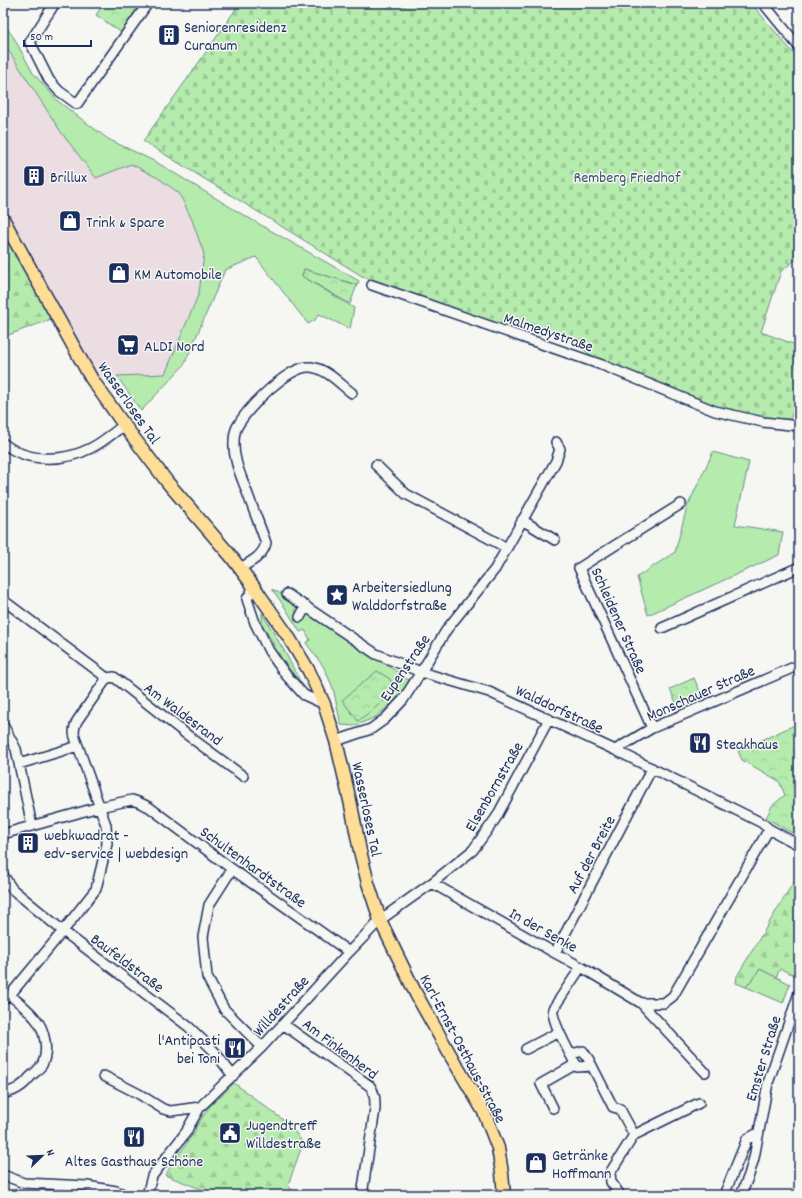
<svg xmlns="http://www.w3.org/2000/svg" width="802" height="1198" font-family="Dekko,sans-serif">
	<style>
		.built { fill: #ecdde3 }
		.grass { fill: #b5ebad; stroke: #688d86 }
		.forest { fill: url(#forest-firs); stroke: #688d86 }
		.cemetery { fill: url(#cemetery-stones); stroke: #688d86 }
		.park { fill: url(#park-crowns); stroke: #688d86 }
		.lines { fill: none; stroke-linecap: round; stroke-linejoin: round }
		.minor-casing { stroke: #1b2f5e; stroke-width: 12 }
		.major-casing { stroke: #1b2f5e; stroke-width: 15 }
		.minor { stroke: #f6f6f2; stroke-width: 9 }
		.major { stroke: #fedd96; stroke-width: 12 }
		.labels { text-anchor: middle; stroke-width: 3; stroke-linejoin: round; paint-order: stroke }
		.poi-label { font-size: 16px; fill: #1b2f5e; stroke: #f6f6f2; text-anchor: start }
		.park-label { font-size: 16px; fill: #3a556e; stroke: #f6f6f2 }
		.street-label { font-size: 16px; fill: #1b2f5e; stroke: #f6f6f2 }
	</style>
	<defs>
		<pattern id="forest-firs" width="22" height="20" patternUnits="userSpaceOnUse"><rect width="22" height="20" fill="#b5ebad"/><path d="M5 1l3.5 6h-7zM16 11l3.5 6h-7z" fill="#9bca97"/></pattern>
		<pattern id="cemetery-stones" width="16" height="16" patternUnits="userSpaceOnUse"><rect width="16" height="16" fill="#b5ebad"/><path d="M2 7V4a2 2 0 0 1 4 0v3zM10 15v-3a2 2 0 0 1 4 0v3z" fill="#9bca97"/></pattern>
		<pattern id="park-crowns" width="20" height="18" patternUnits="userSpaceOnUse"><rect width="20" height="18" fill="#b5ebad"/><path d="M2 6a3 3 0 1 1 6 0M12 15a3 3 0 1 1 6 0" fill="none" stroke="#9bca97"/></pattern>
	</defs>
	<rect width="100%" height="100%" fill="#f6f6f2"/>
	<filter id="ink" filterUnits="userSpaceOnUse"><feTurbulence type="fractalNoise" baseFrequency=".025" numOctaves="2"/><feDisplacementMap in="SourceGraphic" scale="8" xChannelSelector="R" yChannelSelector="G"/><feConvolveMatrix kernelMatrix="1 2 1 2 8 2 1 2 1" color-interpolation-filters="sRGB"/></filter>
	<g filter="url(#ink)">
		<path class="built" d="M3 42 61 132 131 164 158 178 179 193 192 220 204 254 199 293 165 374 91 378 3 219Z"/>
		<path class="grass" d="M3 23 14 38 33 73 59 102 108 139 156 162 240 213 359 281 357 285 304 269 302 276 354 308 350 329 319 314 315 320 308 324 256 257 225 270 184 365 141 411 117 376 165 374 199 293 204 254 192 220 179 193 158 178 131 164 96 178 61 132 3 42Z
			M713 452 749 462 735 525 783 532 779 555 648 615 637 577 675 552 687 507Z
			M272 589 297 603 295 616 300 620 306 614H311L409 680 399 697 376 717 354 726 341 725 333 688 330 681 323 666 306 643 310 640 305 630 300 632 286 609Z
			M262 613 286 654 302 685 282 659 262 624Z
			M760 969 790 984 783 1003 746 987Z"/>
		<path class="forest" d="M3 219 57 317 3 337Z
			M799 877V966L795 975 780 969 776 977 760 969 746 987 736 983 737 976 793 883Z
			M234 1083 290 1125 303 1143 288 1185 296 1195H216L165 1175 195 1131 196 1127 209 1107Z"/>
		<path class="cemetery" d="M240 3H751L799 60V257L781 271 761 332 799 346V396L788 424 715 411 602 364 572 340 534 325 514 333 362 276 143 141 202 58Z"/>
		<path class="park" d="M104 3H140L142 4 122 33 96 15Z
			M304 269 357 285 350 304 302 276Z
			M377 671 390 679 394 693 358 721 342 700Z
			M694 678 701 694 677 705 670 689Z
			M799 723V837L766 818 772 806 785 795 779 781 742 760 738 751Z"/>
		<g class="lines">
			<g class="minor-casing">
				<path id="minor" d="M55 3 30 42 49 80 59 91 77 104 148 3
					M763 3 799 47
					M372 285 602 365 715 411 763 422 799 426
					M3 443C27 463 64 462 91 448 103 442 113 433 124 425
					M376 465 406 494 507 548
					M522 520 555 540
					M240 568C251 562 263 556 266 543 260 526 253 509 247 492 241 476 233 459 234 442 234 437 235 431 237 427 247 408 289 365 311 367 327 369 340 384 352 393
					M254 587 247 599 255 623 269 651 286 675 304 695 324 704
					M287 594 376 654 421 672 489 692 615 750 762 823 769 829 799 845
					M3 600 107 678 114 677 186 734 243 776
					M300 617 306 606
					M662 628 797 568 799 569
					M3 725 16 749 32 826
					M652 728 579 568 681 504
					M336 741 371 729 385 719 403 700 421 672 447 629 495 569 556 461 560 449 556 442
					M615 750 652 728 799 665
					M19 764 78 746
					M3 834 99 807 132 800 138 802 149 807 232 869 349 952
					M232 869 209 905 203 937 207 977 224 1009 262 1047
					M3 875 12 889 63 931 189 1027 214 1051 233 1076
					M432 883 555 953 581 967 641 1003H664L673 996 769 829
					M555 953 652 768
					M581 967 553 1009C551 1021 571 1055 577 1067L592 1066
					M10 995 63 931 96 889 107 844 106 825 78 746C74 735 72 732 77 721L107 678
					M3 999 10 995C18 1002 28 1009 35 1018 45 1029 49 1051 42 1065 39 1069 35 1073 31 1076 24 1085 15 1092 3 1093
					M641 1003 705 1072
					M283 1024 370 1086C375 1093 375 1099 375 1109L362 1195
					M526 1049 559 1032
					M571 1054 583 1051 589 1060 613 1107 620 1109 634 1135 610 1173 611 1182 620 1195
					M104 1076 139 1094 163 1109 171 1111 200 1107
					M553 1108 541 1084 576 1064
					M634 1135 699 1103
					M3 1175 24 1183 87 1186 116 1191 126 1195
					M147 1195 152 1176 187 1131 188 1128 200 1107 262 1047 349 952 380 920 432 883 473 850 496 818 549 719
					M724 1195 747 1139 758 1133
					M741 1195 749 1175 754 1158 768 1083 799 993"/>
			</g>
			<g class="major-casing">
				<path id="major" d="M3 219 91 378 124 425 168 483 230 555 254 587 288 636 309 671 324 704 336 741 351 805 360 851 368 883 380 920 416 994 452 1058 484 1112 498 1148 502 1173 504 1195"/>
			</g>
			<use href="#minor" class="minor"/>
			<use href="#major" class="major"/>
		</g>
	</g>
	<defs>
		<g id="building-square" transform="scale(1.15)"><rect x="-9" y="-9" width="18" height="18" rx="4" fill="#1b2f5e" stroke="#f6f6f2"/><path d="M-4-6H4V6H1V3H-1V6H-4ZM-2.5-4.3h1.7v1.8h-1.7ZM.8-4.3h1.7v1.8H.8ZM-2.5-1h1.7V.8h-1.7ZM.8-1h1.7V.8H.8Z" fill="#fff"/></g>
		<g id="shop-square" transform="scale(1.15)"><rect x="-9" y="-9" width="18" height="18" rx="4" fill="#1b2f5e" stroke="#f6f6f2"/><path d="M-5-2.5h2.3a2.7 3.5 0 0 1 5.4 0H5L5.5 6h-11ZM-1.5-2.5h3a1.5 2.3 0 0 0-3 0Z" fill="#fff"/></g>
		<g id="supermarket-square" transform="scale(1.15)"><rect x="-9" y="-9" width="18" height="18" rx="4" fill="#1b2f5e" stroke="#f6f6f2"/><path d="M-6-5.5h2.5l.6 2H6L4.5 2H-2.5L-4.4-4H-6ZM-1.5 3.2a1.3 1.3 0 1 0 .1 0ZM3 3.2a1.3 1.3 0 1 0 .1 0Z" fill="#fff"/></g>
		<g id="sight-square" transform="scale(1.15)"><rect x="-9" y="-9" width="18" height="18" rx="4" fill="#1b2f5e" stroke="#f6f6f2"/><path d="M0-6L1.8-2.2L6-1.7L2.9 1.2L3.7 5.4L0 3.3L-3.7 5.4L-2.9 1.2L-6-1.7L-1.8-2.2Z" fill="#fff"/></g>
		<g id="restaurant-square" transform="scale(1.15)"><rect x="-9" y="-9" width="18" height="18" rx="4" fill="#1b2f5e" stroke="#f6f6f2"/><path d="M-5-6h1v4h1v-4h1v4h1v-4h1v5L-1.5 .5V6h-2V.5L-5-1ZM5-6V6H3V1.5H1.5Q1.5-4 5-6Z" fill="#fff"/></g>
		<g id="civic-square" transform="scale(1.15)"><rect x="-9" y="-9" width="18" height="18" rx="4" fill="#1b2f5e" stroke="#f6f6f2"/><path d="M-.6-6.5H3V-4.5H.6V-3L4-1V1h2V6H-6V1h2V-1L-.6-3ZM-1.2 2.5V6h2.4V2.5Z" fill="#fff"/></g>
	</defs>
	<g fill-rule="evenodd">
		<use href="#building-square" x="169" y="35"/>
		<use href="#building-square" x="34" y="176"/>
		<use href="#shop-square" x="70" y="221"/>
		<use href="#shop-square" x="119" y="273"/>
		<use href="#supermarket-square" x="128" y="345"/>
		<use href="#sight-square" x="337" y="595"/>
		<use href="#restaurant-square" x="700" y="743"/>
		<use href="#building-square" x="28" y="843"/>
		<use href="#restaurant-square" x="235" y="1048"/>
		<use href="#civic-square" x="230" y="1133"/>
		<use href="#restaurant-square" x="134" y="1137"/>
		<use href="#shop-square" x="536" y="1163"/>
	</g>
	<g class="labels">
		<g class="poi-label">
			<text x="184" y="32">Seniorenresidenz<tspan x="184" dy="18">Curanum</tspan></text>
			<text x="50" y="182">Brillux</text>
			<text x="86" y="227">Trink &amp; Spare</text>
			<text x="134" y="279">KM Automobile</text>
			<text x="144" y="351">ALDI Nord</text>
			<text x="352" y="592">Arbeitersiedlung<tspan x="352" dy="18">Walddorfstraße</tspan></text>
			<text x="716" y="749">Steakhaus</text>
			<text x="44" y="840">webkwadrat -<tspan x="44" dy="18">edv-service | webdesign</tspan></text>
			<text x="220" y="1045" text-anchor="end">l'Antipasti<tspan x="220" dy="18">bei Toni</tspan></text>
			<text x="246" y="1130">Jugendtreff<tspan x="246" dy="18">Willdestraße</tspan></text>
			<text x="552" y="1160">Getränke<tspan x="552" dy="18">Hoffmann</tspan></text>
			<text x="134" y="1166" text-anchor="middle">Altes Gasthaus Schöne</text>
		</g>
		<g class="park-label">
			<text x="627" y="182">Remberg Friedhof</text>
		</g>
		<g class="street-label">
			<text transform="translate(549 331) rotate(19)" y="6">Malmedystraße</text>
			<text transform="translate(130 402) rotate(55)" y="6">Wasserloses Tal</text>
			<text transform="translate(620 620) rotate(66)" y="6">Schleidener Straße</text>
			<text transform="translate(404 667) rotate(-56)" y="6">Eupenstraße</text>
			<text transform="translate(700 692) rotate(-24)" y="6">Monschauer Straße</text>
			<text transform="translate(560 708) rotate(25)" y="6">Walddorfstraße</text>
			<text transform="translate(184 713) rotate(37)" y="6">Am Waldesrand</text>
			<text transform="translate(493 786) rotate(-60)" y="6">Elsenbornstraße</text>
			<text transform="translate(368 809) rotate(78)" y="6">Wasserloses Tal</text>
			<text transform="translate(590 854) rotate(-62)" y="6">Auf der Breite</text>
			<text transform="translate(254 866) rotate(36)" y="6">Schultenhardtstraße</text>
			<text transform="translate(544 929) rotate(29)" y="6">In der Senke</text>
			<text transform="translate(128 962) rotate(37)" y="6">Baufeldstraße</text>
			<text transform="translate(280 1005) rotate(-48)" y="6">Willdestraße</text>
			<text transform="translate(341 1048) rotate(37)" y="6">Am Finkenherd</text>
			<text transform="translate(464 1048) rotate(62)" y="6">Karl-Ernst-Osthaus-Straße</text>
			<text transform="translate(762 1058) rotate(-73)" y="6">Emster Straße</text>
		</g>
	</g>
	<rect width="802" height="1198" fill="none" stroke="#f6f6f2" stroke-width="16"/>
	<rect x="8" y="8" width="786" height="1182" fill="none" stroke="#1b2f5e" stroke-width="1.5" filter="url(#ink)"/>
	<g transform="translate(42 1156) rotate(67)" stroke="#f6f6f2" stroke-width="3" paint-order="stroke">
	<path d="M0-3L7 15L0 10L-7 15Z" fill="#1b2f5e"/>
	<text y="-6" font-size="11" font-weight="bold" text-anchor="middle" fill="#1b2f5e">N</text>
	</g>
	<path d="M24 40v6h67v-6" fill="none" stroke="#1b2f5e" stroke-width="2"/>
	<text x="30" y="40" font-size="12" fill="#1b2f5e" stroke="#f6f6f2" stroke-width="3" paint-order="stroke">50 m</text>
</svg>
